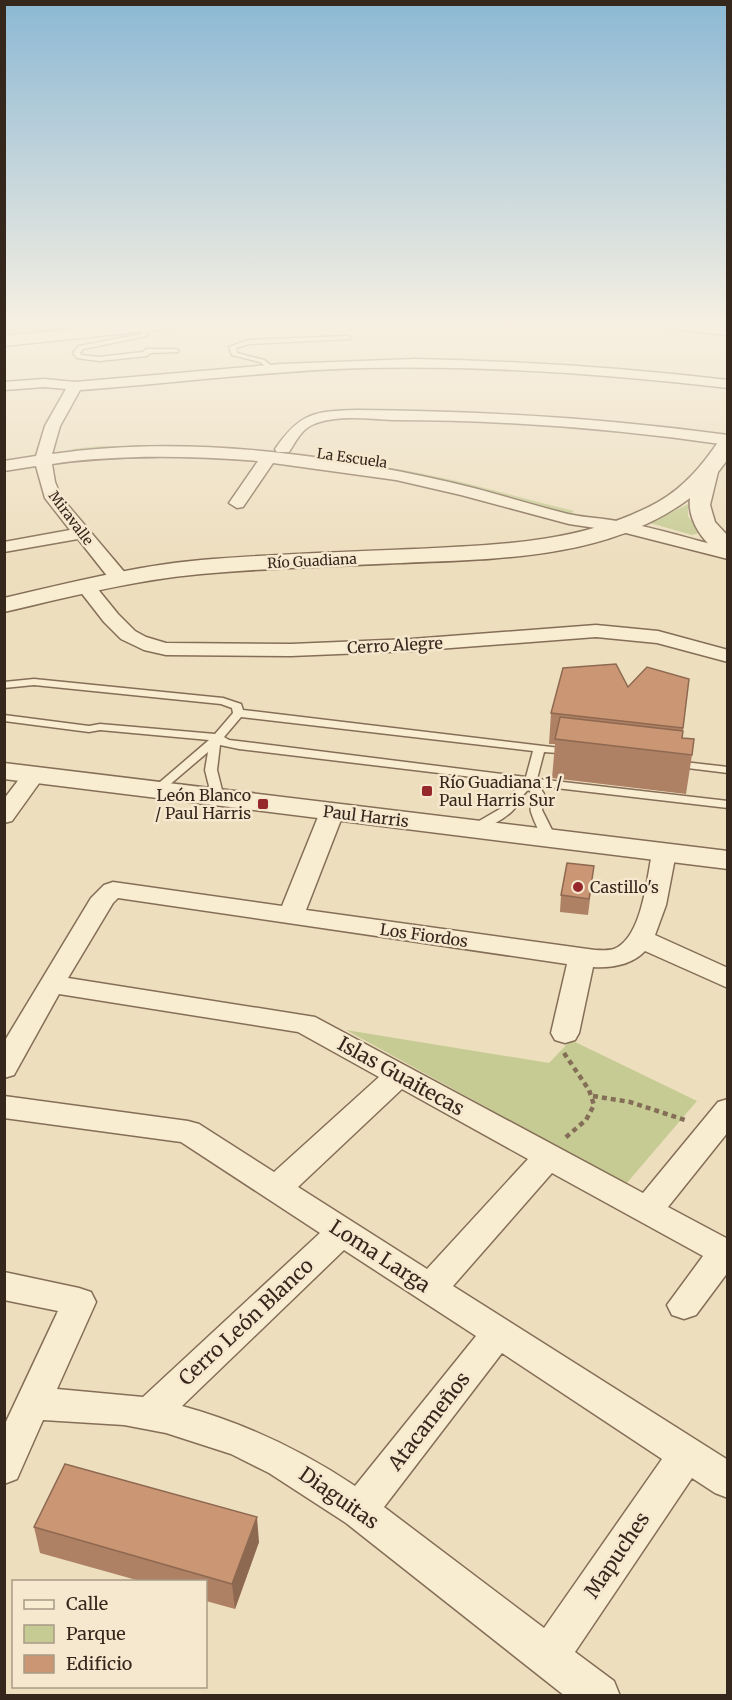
<svg xmlns="http://www.w3.org/2000/svg" width="732" height="1700" font-family="Merriweather,serif">
	<style>
		.green { fill: #c6cb93 }
		.lines { fill: none; stroke-linecap: round; stroke-linejoin: round }
		.service-casing { stroke: #856e57; stroke-width: 3 }
		.minor-casing { stroke: #856e57; stroke-width: 3 }
		.tertiary-casing { stroke: #856e57; stroke-width: 3 }
		.path { stroke: #856e57; stroke-width: 4.5; stroke-dasharray: 5 4; stroke-linecap: butt }
		.service { fill: #f8ecd1; fill-rule: evenodd }
		.minor { fill: #f8ecd1; fill-rule: evenodd }
		.tertiary { fill: #f8ecd1; fill-rule: evenodd }
		.wall { fill: #af8164 }
		.shaded-wall { fill: #8e6951 }
		.building { fill: #cb9674; stroke: #8e6951; stroke-width: 1.5 }
		.poi-dot { fill: #94282b; stroke: #f5e8ce; stroke-width: 2 }
		.labels { text-anchor: middle; stroke-width: 5; stroke-linejoin: round; paint-order: stroke }
		.far-street-label { font-size: 14px; fill: #35271c; stroke: #f5e8ce }
		.street-label { font-size: 16px; fill: #35271c; stroke: #f5e8ce }
		.poi-label { font-size: 16px; fill: #35271c; stroke: #f5e8ce; text-anchor: start }
		.near-street-label { font-size: 20px; fill: #35271c; stroke: #f5e8ce }
	</style>
	<rect width="100%" height="100%" fill="#eddebe"/>
	<path class="green" d="M5 323H139L5 338Z
		M99 446C209 446 317 453 424 474 475 484 524 499 574 511L571 514 439 480 335 462 68 452 73 449Z
		M688 504V516L699 533 692 535 650 523Z
		M346 1030 549 1063 571 1040 697 1101 626 1184Z"/>
	<g class="lines">
		<g class="service-casing">
			<path id="service" d="M145 324 148 326 147 336 83 349 80 353 81 355 99 357 143 352 146 349H176L179 351 178 352 150 353 147 356 99 361 77 358 73 353 79 346 142 334V326Z
				M348 336 350 337V339L249 344 236 348 237 353 264 360 274 368 270 370 260 362 232 355 229 347 248 340Z
				M34 679 223 698 241 704 243 710 568 749 573 752 572 754 544 752 537 779 728 801V808L539 786 544 794 542 810 557 840 551 844C542 841 534 821 531 812 529 804 534 797 529 789 523 794 520 801 515 808 506 819 487 828 473 832L467 828 505 806 515 790 522 783 239 749 220 745 217 770 224 798 222 800H214L212 798 205 770 208 752 161 792 157 793 151 790 153 788 209 740 100 730 89 732 4 721V715L89 726 100 724 215 734 233 713 232 708 221 704 34 685 4 688V682ZM241 717 533 751 526 777 229 740 224 737Z
				M675 761 728 767V773L671 766 669 764 671 762Z"/>
		</g>
		<g class="minor-casing">
			<path id="minor" d="M415 359C520 361 624 368 728 380V388C606 374 483 365 361 368 267 371 174 383 80 390L60 426 52 454C183 435 322 453 449 482 489 491 528 504 568 514 586 518 604 518 622 522 657 528 692 540 728 548V559L622 532 569 524 461 495 396 480 273 463 243 507 237 508 229 503 258 461C190 456 120 454 52 464L55 482 61 497 126 574 128 578 126 582H112L78 539 4 552V542L70 530 45 498 36 466 4 471V461L36 456 45 426 66 389 44 387 4 390V382L44 379 75 382 281 364Z
				M357 410C482 411 604 418 728 435V445C617 429 506 420 394 420 369 419 336 414 312 425 301 430 295 443 289 452H277L275 449C300 413 314 411 357 410Z
				M85 580 92 582 118 614 135 631 146 637 166 643 291 644 411 639 596 625 658 631 728 650V662L657 643 596 637 411 651 291 656 166 655 144 650 121 639 104 622 76 586 78 582Z
				M34 768 42 770 45 775 12 821 4 823V799L26 770Z
				M332 805 340 807 344 812 306 910 595 950C601 950 608 951 614 949 642 938 647 878 652 853L655 848 664 846 673 848 676 853 666 905 655 935 728 968V988L645 951C632 965 611 968 593 967L579 1033 575 1040 565 1043 555 1040 551 1033 567 964 118 898 113 903 68 978 315 1017 643 1193 718 1102 728 1099V1132L668 1207 728 1239V1272L696 1315 684 1319 672 1315 667 1305 703 1256 552 1173 453 1286 728 1460V1498L715 1493 692 1478 575 1652 614 1681 620 1696H565L346 1523 269 1473 231 1454 166 1433 124 1425 43 1420 17 1479 4 1484V1426L58 1311 4 1300V1272L79 1288 91 1292 96 1302 57 1389 143 1397 320 1233 181 1142 4 1118V1096L188 1121 199 1124 274 1172 379 1077 298 1032 59 994 14 1075 4 1078V1042L91 898 104 885 113 882 282 906 320 812 324 807ZM402 1089 528 1159 427 1269 298 1187ZM344 1250 476 1336 355 1486C301 1450 244 1423 182 1406ZM502 1353 662 1459 544 1628 384 1507Z"/>
		</g>
		<g class="tertiary-casing">
			<path id="tertiary" d="M128 323H183L175 328 4 346V336Z
				M659 323 728 325V335L667 328Z
				M728 436V459L718 472 710 505 715 522 728 536V555C705 549 687 520 690 498 609 559 498 559 401 563 334 566 268 568 201 574 134 580 69 597 4 612V598C69 583 134 566 201 560 272 554 343 552 415 549 498 545 584 543 658 502 686 486 703 464 721 438Z
				M4 763 728 851V869L4 779Z"/>
		</g>
		<path class="path" d="M564 1053 589 1090 594 1105 586 1120 565 1138
			M593 1096 630 1102 688 1121"/>
		<use href="#service" class="service"/>
		<use href="#minor" class="minor"/>
		<use href="#tertiary" class="tertiary"/>
	</g>
	<path class="wall" d="M689 679 682 738 692 755 686 794 552 778 555 744H549L551 713 628 687Z
		M592 883 588 915 560 912 561 895Z
		M34 1527 259 1542 235 1609 206 1601V1581H140L40 1553Z"/>
	<path class="shaded-wall" d="M257 1517 259 1542 235 1609 232 1584Z"/>
	<path class="building" d="M616 664 628 687 647 667 689 679 683 728 551 713 563 668Z
		M560 717 683 731 682 738 694 739 692 755 555 739Z
		M567 863 594 866 589 899 561 895Z
		M65 1464 257 1517 232 1584 34 1527Z"/>
	<linearGradient id="sky" x2="0" y2="1"><stop stop-color="#8cb8d4"/><stop offset="0.58" stop-color="#f7f0e2"/><stop offset="1" stop-color="#f7f0e2" stop-opacity="0"/></linearGradient>
	<rect width="732" height="561" fill="url(#sky)"/>
	<g class="poi-dot">
		<rect x="421" y="785" width="12" height="12" rx="3"/>
		<rect x="257" y="798" width="12" height="12" rx="3"/>
		<circle cx="578" cy="887" r="6"/>
	</g>
	<g class="labels">
		<g class="far-street-label">
			<text transform="translate(352 458) rotate(8)" y="5">La Escuela</text>
			<text transform="translate(71 518) rotate(53)" y="5">Miravalle</text>
			<text transform="translate(312 561) rotate(-3)" y="5">Río Guadiana</text>
		</g>
		<g class="street-label">
			<text transform="translate(395 645) rotate(-3)" y="6">Cerro Alegre</text>
			<text transform="translate(366 816) rotate(7)" y="6">Paul Harris</text>
			<text transform="translate(424 935) rotate(8)" y="6">Los Fiordos</text>
		</g>
		<g class="poi-label">
			<text x="439" y="788">Río Guadiana 1 /<tspan x="439" dy="18">Paul Harris Sur</tspan></text>
			<text x="251" y="801" text-anchor="end">León Blanco<tspan x="251" dy="18">/ Paul Harris</tspan></text>
			<text x="590" y="893">Castillo's</text>
		</g>
		<g class="near-street-label">
			<text transform="translate(401 1076) rotate(29)" y="7">Islas Guaitecas</text>
			<text transform="translate(380 1256) rotate(33)" y="7">Loma Larga</text>
			<text transform="translate(246 1322) rotate(-43)" y="7">Cerro León Blanco</text>
			<text transform="translate(429 1421) rotate(-52)" y="7">Atacameños</text>
			<text transform="translate(339 1498) rotate(35)" y="7">Diaguitas</text>
			<text transform="translate(617 1555) rotate(-56)" y="7">Mapuches</text>
		</g>
	</g>
	<rect width="732" height="1700" fill="none" stroke="#35271c" stroke-width="12"/>
	<rect x="12" y="1580" width="195" height="108" fill="#f5e8ce" stroke="#a89b87" stroke-width="1.5"/>
	<rect x="24" y="1600" width="30" height="9" fill="#f8ecd1" stroke="#a89b87" stroke-width="1.5"/>
	<text x="66" y="1610" font-size="18" fill="#35271c">Calle</text>
	<rect x="24" y="1625" width="30" height="18" fill="#c6cb93" stroke="#a89b87" stroke-width="1.5"/>
	<text x="66" y="1640" font-size="18" fill="#35271c">Parque</text>
	<rect x="24" y="1655" width="30" height="18" fill="#cb9674" stroke="#a89b87" stroke-width="1.5"/>
	<text x="66" y="1670" font-size="18" fill="#35271c">Edificio</text>
</svg>
